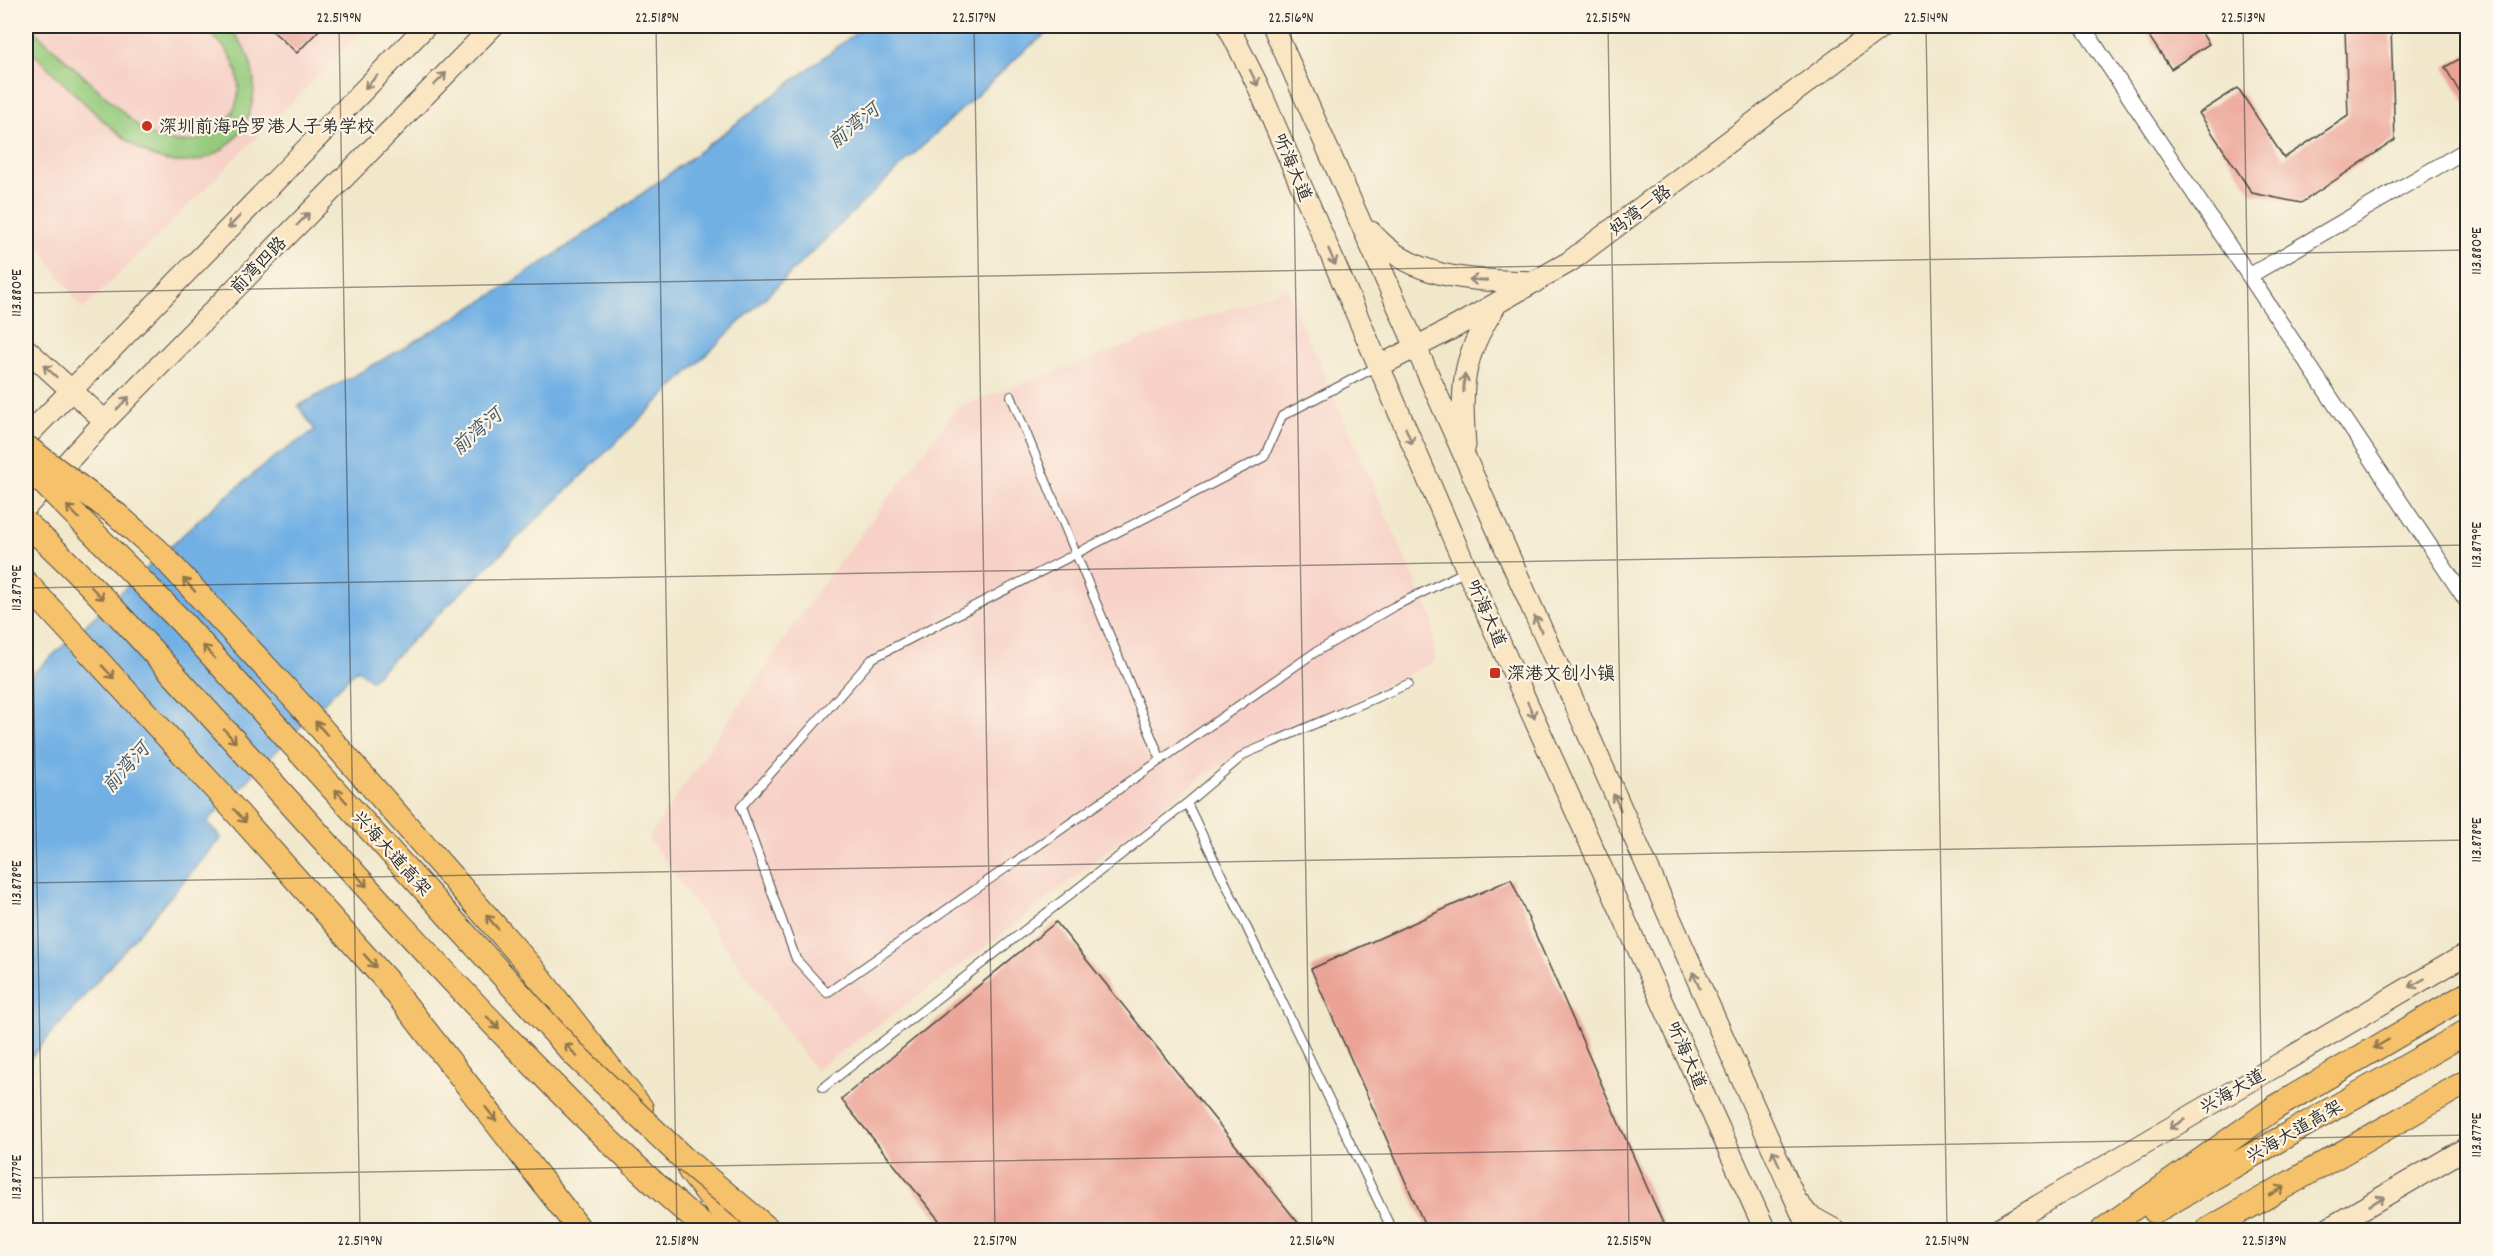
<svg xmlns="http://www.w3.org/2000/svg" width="2493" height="1256" font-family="Dekko,'LXGW WenKai TC',sans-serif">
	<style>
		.built { fill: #f7d1c7 }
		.green { fill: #94ca7c; stroke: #607a54; stroke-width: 1.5 }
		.water { fill: #72b0e4; stroke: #4e6e88; stroke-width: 1.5 }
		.building { fill: #eba396 }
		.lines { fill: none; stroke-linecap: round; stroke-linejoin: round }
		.lane-casing { stroke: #494743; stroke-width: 10 }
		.street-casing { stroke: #494743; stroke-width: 17 }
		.secondary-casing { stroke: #494743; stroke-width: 23 }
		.primary-casing { stroke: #494743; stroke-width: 26 }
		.lane { stroke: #fff; stroke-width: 8 }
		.street { stroke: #fff; stroke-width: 15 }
		.secondary { stroke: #fbe6c4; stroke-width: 21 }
		.primary { stroke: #f5c16b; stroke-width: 24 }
		.primary-bridge-casing { stroke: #494743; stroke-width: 26; stroke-linecap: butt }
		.primary-bridge { stroke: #f5c16b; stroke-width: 24 }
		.oneway { stroke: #938878 }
		.oneway2 { stroke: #90764b }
		.ticks { fill: none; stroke: #2b2b2b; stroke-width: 1.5; stroke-opacity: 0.45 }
		.poi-dot { fill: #c8321e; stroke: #fcf5e5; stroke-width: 2 }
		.labels { text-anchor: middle; stroke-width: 4.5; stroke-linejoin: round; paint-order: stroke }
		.poi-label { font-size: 18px; fill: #2b2b2b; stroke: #fcf5e5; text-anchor: start }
		.street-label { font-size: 18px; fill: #2b2b2b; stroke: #fcf5e5 }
		.water-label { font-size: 20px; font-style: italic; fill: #445a6c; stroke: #fcf5e5 }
		.neatline { fill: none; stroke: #2b2b2b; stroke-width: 2 }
		.ticks-label { font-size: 15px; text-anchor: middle; fill: #2b2b2b }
	</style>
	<rect width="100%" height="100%" fill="#fcf5e5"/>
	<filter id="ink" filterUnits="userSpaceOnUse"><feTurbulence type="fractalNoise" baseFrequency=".0167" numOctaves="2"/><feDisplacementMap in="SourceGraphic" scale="12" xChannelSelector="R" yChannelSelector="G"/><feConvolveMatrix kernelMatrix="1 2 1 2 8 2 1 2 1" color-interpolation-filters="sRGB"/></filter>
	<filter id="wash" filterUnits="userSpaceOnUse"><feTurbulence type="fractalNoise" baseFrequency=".008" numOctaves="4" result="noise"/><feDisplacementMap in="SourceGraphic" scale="24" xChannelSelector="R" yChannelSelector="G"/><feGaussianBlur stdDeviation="1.35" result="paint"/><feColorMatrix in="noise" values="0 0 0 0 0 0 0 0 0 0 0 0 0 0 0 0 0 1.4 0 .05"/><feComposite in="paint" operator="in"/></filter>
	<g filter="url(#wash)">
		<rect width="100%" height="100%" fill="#f1e8cc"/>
		<path class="built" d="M26 26H368L83 310 26 226Z
			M1286 288 1433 621 1435 661 1205 774 990 944 815 1071 648 838 822 585 958 407Z"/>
		<path class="green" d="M26 26H29L140 128C188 165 257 124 234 64 228 48 214 37 202 26H227C288 83 237 184 157 158 123 147 55 73 26 46Z"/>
		<path class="water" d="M865 26H1056L1023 52 882 184 371 680 357 669 207 822 221 838 26 1063V680L211 509 269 461 315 430 298 406C387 359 475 308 559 252 664 181 764 102 865 26Z"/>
		<g id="blocks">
			<path class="building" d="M267 26H323L297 53Z
				M2142 26H2197L2209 44 2171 69Z
				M2391 29 2395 140 2301 203 2252 193 2199 113 2238 88 2284 158 2348 116 2345 30Z
				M2468 54V107L2445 67Z
				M1511 879 1666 1230H1427L1311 969Z
				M1056 922 1304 1230H947L841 1099Z"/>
		</g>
	</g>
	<g filter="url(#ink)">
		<use href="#blocks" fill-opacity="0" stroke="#494743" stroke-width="1.5"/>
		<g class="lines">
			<g class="lane-casing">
				<path id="lane" d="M1378 366 1282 416 1264 457 873 658 741 807 796 959 827 993 1314 653 1393 607 1466 571
					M1011 396 1161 760
					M1187 803 1392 1230
					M823 1088 1187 803 1245 754 1408 684"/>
			</g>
			<g class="street-casing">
				<path id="street" d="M2082 26 2468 603
					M2249 276 2468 149"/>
			</g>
			<g class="secondary-casing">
				<path id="secondary" d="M1228 26 1258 86 1467 570 1765 1230
					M1273 26 1809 1230
					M1371 232C1414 282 1475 280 1535 282
					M26 349 105 421
					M1379 366 1455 327 1569 262 1882 26
					M26 437 426 26
					M1465 446C1461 387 1461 359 1494 308
					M26 507 105 421 493 26
					M1800 1205 1808 1215 1835 1230
					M1997 1230 2468 953
					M2326 1230 2468 1147"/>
			</g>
			<g class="primary-casing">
				<path id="primary" d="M26 523C94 585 155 654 217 722 316 831 413 941 515 1046 577 1110 640 1174 708 1230
					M26 583 223 797 386 980 580 1230
					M530 966 641 1108
					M690 1171 737 1230
					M2155 1211 2468 1031
					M2103 1230 2276 1107 2468 994
					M2208 1230 2468 1081"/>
			</g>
			<use href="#lane" class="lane"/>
			<use href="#street" class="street"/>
			<use href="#secondary" class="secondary"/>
			<use href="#primary" class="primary"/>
			<g class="primary-bridge-casing">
				<path id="primary-bridge" d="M26 447 117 515 157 550 296 700 530 966
					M26 465 179 619 574 1054 683 1158 769 1230"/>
			</g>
			<use href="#primary-bridge" class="primary-bridge"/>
		</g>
		<defs><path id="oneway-shaft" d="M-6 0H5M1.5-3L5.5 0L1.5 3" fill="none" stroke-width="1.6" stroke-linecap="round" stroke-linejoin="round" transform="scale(1.5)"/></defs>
		<g class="oneway">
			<use href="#oneway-shaft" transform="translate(1254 78) rotate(64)"/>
			<use href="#oneway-shaft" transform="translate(440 79) rotate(-46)"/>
			<use href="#oneway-shaft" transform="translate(371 82) rotate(134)"/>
			<use href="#oneway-shaft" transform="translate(303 219) rotate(-46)"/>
			<use href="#oneway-shaft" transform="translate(234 222) rotate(134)"/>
			<use href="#oneway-shaft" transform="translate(1332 257) rotate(67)"/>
			<use href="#oneway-shaft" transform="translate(1478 280) rotate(-177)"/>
			<use href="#oneway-shaft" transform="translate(50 371) rotate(-138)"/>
			<use href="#oneway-shaft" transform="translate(1464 383) rotate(-86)"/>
			<use href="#oneway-shaft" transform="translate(123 403) rotate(-46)"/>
			<use href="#oneway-shaft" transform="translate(1409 436) rotate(67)"/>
			<use href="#oneway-shaft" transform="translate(1538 624) rotate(-114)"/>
			<use href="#oneway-shaft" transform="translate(1531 710) rotate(66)"/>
			<use href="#oneway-shaft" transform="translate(1617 802) rotate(-114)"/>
			<use href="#oneway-shaft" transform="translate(1696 980) rotate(-114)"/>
			<use href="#oneway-shaft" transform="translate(2417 983) rotate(150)"/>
			<use href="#oneway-shaft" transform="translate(2177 1124) rotate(149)"/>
			<use href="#oneway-shaft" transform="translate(1776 1158) rotate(-114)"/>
			<use href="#oneway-shaft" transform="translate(2377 1201) rotate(-31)"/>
		</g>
		<g class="oneway2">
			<use href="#oneway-shaft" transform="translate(73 512) rotate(-134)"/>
			<use href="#oneway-shaft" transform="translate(189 585) rotate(-133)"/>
			<use href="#oneway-shaft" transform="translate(97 593) rotate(46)"/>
			<use href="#oneway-shaft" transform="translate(209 652) rotate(-132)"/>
			<use href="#oneway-shaft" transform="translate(108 672) rotate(47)"/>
			<use href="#oneway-shaft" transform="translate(321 728) rotate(-131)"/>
			<use href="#oneway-shaft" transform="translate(230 736) rotate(48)"/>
			<use href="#oneway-shaft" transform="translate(341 796) rotate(-132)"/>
			<use href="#oneway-shaft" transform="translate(240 816) rotate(48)"/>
			<use href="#oneway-shaft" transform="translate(361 880) rotate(48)"/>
			<use href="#oneway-shaft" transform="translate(492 922) rotate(-131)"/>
			<use href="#oneway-shaft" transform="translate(370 961) rotate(48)"/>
			<use href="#oneway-shaft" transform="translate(493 1023) rotate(46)"/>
			<use href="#oneway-shaft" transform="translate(2381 1044) rotate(150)"/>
			<use href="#oneway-shaft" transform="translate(571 1050) rotate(-133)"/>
			<use href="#oneway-shaft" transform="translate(491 1114) rotate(52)"/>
			<use href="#oneway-shaft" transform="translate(2277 1191) rotate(-30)"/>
		</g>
	</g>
	<path class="ticks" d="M339 26 360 1230M656 26 677 1230M974 26 995 1230M1291 26 1312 1230M1608 26 1629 1230M1926 26 1947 1230M2243 26 2264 1230M26 236 43 1230M26 293 2468 250M26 588 2468 545M26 883 2468 840M26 1178 2468 1135"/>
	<g class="poi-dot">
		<circle cx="147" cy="126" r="6"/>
		<rect x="1489" y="667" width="12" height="12" rx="3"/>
	</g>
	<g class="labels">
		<g class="poi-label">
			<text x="159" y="132">深圳前海哈罗港人子弟学校</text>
			<text x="1507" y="679">深港文创小镇</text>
		</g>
		<g class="street-label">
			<text transform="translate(1293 167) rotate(67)" y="6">听海大道</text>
			<text transform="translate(1640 210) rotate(-37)" y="6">妈湾一路</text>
			<text transform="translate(258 265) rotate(-46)" y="6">前湾四路</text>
			<text transform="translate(1487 613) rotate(66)" y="6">听海大道</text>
			<text transform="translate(392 853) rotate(48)" y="6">兴海大道高架</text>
			<text transform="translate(1687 1055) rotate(66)" y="6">听海大道</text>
			<text transform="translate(2232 1091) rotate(-30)" y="6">兴海大道</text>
			<text transform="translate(2294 1131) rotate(-30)" y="6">兴海大道高架</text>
		</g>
		<g class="water-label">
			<text transform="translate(853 125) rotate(-39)" y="7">前湾河</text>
			<text transform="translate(476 431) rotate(-41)" y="7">前湾河</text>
			<text transform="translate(125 767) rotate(-48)" y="7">前湾河</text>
		</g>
	</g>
	<rect width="2493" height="1256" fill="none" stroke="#fcf5e5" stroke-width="66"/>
	<rect x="33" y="33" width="2427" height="1190" class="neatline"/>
	<g class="ticks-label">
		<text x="339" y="22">22.519°N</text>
		<text x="657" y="22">22.518°N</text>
		<text x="974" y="22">22.517°N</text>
		<text x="1291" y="22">22.516°N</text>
		<text x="1608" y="22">22.515°N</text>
		<text x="1926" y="22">22.514°N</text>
		<text x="2243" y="22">22.513°N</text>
		<text transform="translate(2476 251) rotate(-90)" y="5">113.880°E</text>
		<text transform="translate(16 293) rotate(-90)" y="5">113.880°E</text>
		<text transform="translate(2476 545) rotate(-90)" y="5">113.879°E</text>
		<text transform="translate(16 588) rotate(-90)" y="5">113.879°E</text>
		<text transform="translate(2476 840) rotate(-90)" y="5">113.878°E</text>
		<text transform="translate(16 883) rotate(-90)" y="5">113.878°E</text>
		<text transform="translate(2476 1135) rotate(-90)" y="5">113.877°E</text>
		<text transform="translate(16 1177) rotate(-90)" y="5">113.877°E</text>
		<text x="360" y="1245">22.519°N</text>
		<text x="677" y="1245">22.518°N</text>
		<text x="995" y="1245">22.517°N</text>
		<text x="1312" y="1245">22.516°N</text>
		<text x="1629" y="1245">22.515°N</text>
		<text x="1947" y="1245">22.514°N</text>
		<text x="2264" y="1245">22.513°N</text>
	</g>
</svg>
